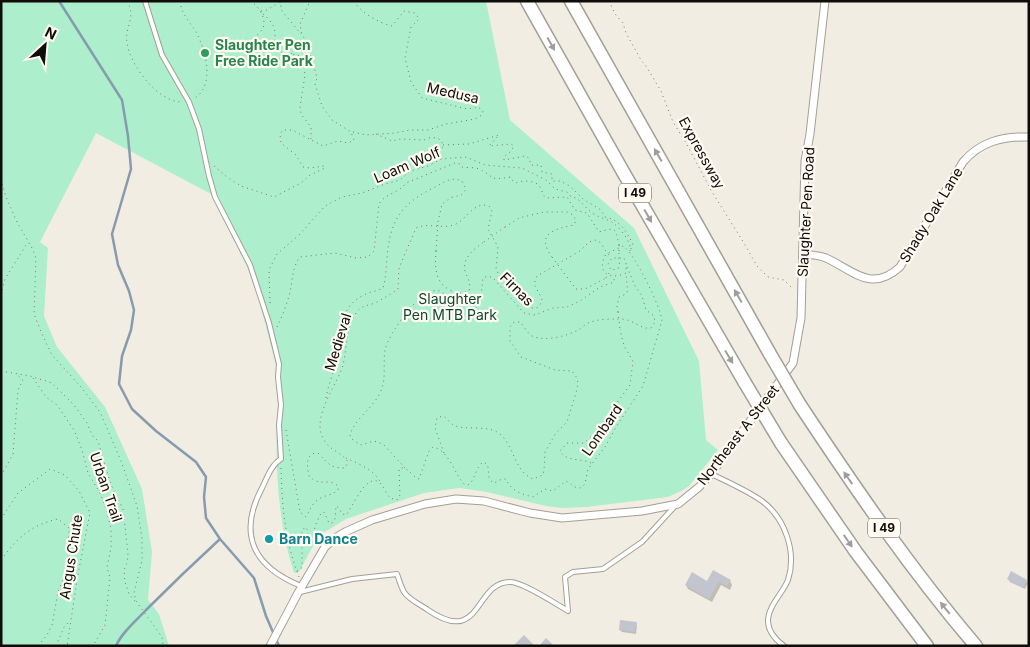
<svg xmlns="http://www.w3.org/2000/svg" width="1030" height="647" font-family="Inter,sans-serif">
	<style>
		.green { fill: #adeecd }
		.shadow { fill: #0003 }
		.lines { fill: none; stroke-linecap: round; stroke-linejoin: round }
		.stream { stroke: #869cae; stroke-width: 2.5 }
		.building { fill: #c2c4ce }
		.lane-casing { stroke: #a49f95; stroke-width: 6 }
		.street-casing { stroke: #a49f95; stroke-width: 9 }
		.highway-casing { stroke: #a49f95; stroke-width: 15 }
		.path { stroke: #7a7770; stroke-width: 1; stroke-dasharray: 1 4; stroke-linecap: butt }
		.lane { stroke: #fff; stroke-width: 4 }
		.street { stroke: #fff; stroke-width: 7 }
		.highway { stroke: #fff; stroke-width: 12 }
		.highway-bridge-casing { stroke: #a49f95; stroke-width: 15; stroke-linecap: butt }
		.path-bridge { stroke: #7a7770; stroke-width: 1; stroke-dasharray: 1 4; stroke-linecap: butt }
		.highway-bridge { stroke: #fff; stroke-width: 12 }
		.oneway { fill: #9f9e9d }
		.leisure-dot { fill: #2e9e5b; stroke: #fffaf2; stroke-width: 2 }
		.culture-dot { fill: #0f9aa8; stroke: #fffaf2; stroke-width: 2 }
		.labels { text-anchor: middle; stroke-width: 4.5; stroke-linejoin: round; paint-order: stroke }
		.shield { fill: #fffaf2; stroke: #575450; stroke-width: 1 }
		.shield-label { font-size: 12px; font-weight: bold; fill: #0f0d0a }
		.leisure-label { font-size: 14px; font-weight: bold; fill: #27864d; stroke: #fffaf2; text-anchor: start }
		.street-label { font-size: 14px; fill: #0f0d0a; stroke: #fffaf2 }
		.park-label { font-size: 14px; fill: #0f4730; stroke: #fffaf2 }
		.culture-label { font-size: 14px; font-weight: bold; fill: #0d838f; stroke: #fffaf2; text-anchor: start }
	</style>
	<rect width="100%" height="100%" fill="#f2ede3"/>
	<path class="green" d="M1 1H486L510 120 634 228 699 361 706 440 718 450 689 486 681 491 668 497 586 507 562 508 546 506 487 492 459 488 424 493 346 519 323 533 313 546 299 572 294 573C279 526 275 472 277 423 277 417 278 410 278 404 278 391 275 379 276 365L254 281 211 194 96 133 40 242 48 248 44 316 57 347 105 407 142 489 152 552 148 600 159 614 169 646H1Z"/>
	<path class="shadow" d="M1008 579 1026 581 1028 583 1025 589 1010 582Z
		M730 581 732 585 730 590 721 585 712 602 688 589 686 585Z
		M636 623 637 626 636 634 622 632 620 630Z"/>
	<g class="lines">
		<path class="stream" d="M59 1 122 100 128 136 131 169 112 234 118 265 129 291 134 310 131 330 122 356 119 384 132 409 156 431 196 462 206 477 204 497 206 518 220 539C195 562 170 586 146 610 136 621 122 632 116 646
			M220 539 254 578 266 616 279 646"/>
	</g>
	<path class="building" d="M713 570 731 580 727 586 719 582 709 599 685 585 692 572 707 581Z
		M1011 571 1027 580 1023 588 1007 579Z
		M620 620 637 622 635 632 619 630Z
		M524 635 535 646H513Z
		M546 638 554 646H539Z"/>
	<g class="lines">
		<g class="lane-casing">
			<path id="lane" d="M145 1 162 55 189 102 199 129 209 176 215 197 250 265 269 323 279 364 278 377 281 405 279 425 281 459C271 465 267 478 262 488 237 535 254 567 301 586
				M711 474C728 482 746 490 762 501 785 518 797 552 788 580 783 593 768 606 768 621 768 631 776 640 784 646
				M300 592 352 579 397 574C399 579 401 587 404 592 408 599 421 605 428 610 482 647 474 582 510 582 523 582 556 604 568 611L565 577 573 572 603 569 642 542 676 505"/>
		</g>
		<g class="street-casing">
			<path id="street" d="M803 254C811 255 819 255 826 258 854 271 871 293 900 267L963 162C980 142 1002 136 1029 137
				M270 646 298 593 325 547 335 538 345 532 372 520 425 504 456 499 484 501 530 513 562 518 642 511 678 504 699 487 711 474 793 363 801 318 805 161 810 134 825 1"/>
		</g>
		<g class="highway-casing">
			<path id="highway" d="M527 1 622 170 745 383
				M571 1 770 354
				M800 405C855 488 911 570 976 646
				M781 443 856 552 927 646"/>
		</g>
		<path class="path" d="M127 1C137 18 124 27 127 43 130 65 157 101 181 102
			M180 1C181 14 190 22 196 32 206 50 215 85 195 98
			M250 1C259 6 268 20 262 30 258 35 253 38 250 42L251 46 262 59 273 61 296 54 303 58 305 75 300 107 301 114 311 127V139
			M609 1 615 14 623 23 626 33 641 60 646 66 661 91 673 122 686 143 712 192 744 243 757 266 768 277 784 280 791 287 794 288
			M280 2 285 1
			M261 11 267 10 280 2 282 11 301 34
			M263 14C286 33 266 40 281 53L295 54
			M353 132 366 135 395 133 410 130H428L446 124 475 119 482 115 483 111 478 107 467 109 422 98 411 82 405 58 411 27 419 19 415 13 404 11 392 26C379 23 361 13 354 1
			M376 134 392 141 400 139 424 140 428 138C437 137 442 138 443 147L419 168
			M443 145 469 144 499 135 489 146 511 144 514 146 511 151 504 157V160L525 156 529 158 531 165H541L542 172 552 174V181H560L570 186 583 199 601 210 605 217C620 220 626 231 633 244L630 251
			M214 166 227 177 241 186 274 197 301 183 310 175 325 168 324 166 310 168 303 167 296 155 281 143 280 134 283 130H292L323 146 338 141 348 143 354 140 351 132 332 120 322 106 315 84 317 78 307 42 302 35 300 24 310 1
			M1 179 6 197 17 222 32 248 36 258 34 314 42 334 52 355 81 387 100 412 121 461 137 506 142 539V560L134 593 136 601 162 637 163 646
			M505 227 519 218 544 212H567L573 215 576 220 574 225C554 229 535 234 552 257
			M436 251C435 266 434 282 450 290 457 294 461 294 469 291 471 281 468 280 465 271 462 258 474 249 484 242
			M567 277 576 289H585L606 278
			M1 295 5 279 28 242
			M270 303 269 270 277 254 299 235 325 206 342 197 362 193 385 184 400 180 410 171 428 166 441 159 466 157 485 165 522 168 546 180 555 189 567 192 570 196C582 199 584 208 594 214 600 218 607 219 612 222 620 228 632 242 630 251
			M618 312 617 306 619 297 626 294 628 290C626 284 627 280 626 273
			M277 327C282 317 286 306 289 296 293 282 291 269 300 257L335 253 356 258 368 257 374 251 379 204C387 192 398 194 406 183L455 163 460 164 462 167C467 168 475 167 479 169 496 177 488 181 510 177L513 181 516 183C522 180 536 180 540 187 543 192 542 194 546 198L567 197 575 210 587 213 599 232C616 227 615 227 619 245
			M1 371 30 376 52 383 74 405 87 423 92 435 98 441 111 485 123 509 128 553 127 563 124 570 125 582 129 594 135 601
			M33 378 46 397 57 405 74 430 82 450 88 473 100 493 107 512 111 529V548L107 567 110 578 105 625 93 646
			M326 398C328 385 334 373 336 360 339 336 339 306 364 295 370 292 377 291 383 288 386 278 386 268 387 258 390 221 400 205 433 188 443 183 451 176 462 181L466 189C462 197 460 195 453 197 449 198 446 202 442 204L438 222
			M286 430 300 512 306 517C310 510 312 503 319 499 325 495 333 495 338 490V486C327 477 321 488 309 476 307 467 305 452 318 453 328 463 329 468 345 468L348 462C341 451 328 451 322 436 313 415 337 385 343 365 347 348 346 327 356 313 361 305 368 306 375 303 383 299 391 294 398 289L399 268 416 228C429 222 443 230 456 224 468 218 474 201 489 206L492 211 488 229 498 247 496 269 499 275 526 304 532 308H537L541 303 542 299 534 284 537 276 580 251 589 242 596 240 601 243 605 250
			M444 453 435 428 437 418 443 416C447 418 449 422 452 424 462 432 489 423 501 435 515 448 514 471 533 479L543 475 544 470 545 452 556 433 567 422 576 393 578 384 577 378 572 371 555 370 521 357 510 341V327L514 322H520C524 326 527 333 532 336 545 342 567 336 578 330 582 328 586 323 591 322 599 319 610 319 618 319 633 318 640 330 651 328L655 322 654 316 646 310 642 296 635 286 627 267
			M346 458C357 463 375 470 380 482
			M591 463C581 458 566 462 560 451L567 443H584L594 434 630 385 633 361 624 346 620 329
			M281 468C282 505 285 542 299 577
			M405 468 383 444 374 441 361 445 353 440 350 436C353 419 376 407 382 388 386 376 383 362 385 350 388 335 421 285 440 291 445 293 446 299 450 302 456 306 465 310 471 311L480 305 483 278 488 276 493 278 524 313 535 315 553 308 567 307 580 301 600 287 614 282V278
			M1 476 13 454 18 390 23 380 17 375
			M1 519 18 493 50 469 65 475 79 491 90 513 78 574 67 646
			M1 560C18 537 31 525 58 519L69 528 68 567 58 592 52 625 47 635 38 646
			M297 571 301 569 302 565V531L305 527 307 529 309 541 313 542 315 526 321 513 324 512 329 523H332L335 519 336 506 339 508 342 514 346 515C352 509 367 469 381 484 384 488 387 494 390 498L397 500 400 495 399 470 400 468C409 467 412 477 419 479L429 451 433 447C449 450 454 474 465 485H468C476 479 475 468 483 462L487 464C490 471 486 479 494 483L502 479H506C511 491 521 494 533 497L545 489 553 491 566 481 575 487 581 488 585 484 588 469 605 447 616 427 643 386 662 320C661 308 634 252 623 246L606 254C596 272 608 281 626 273V263L624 258H612L608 264 611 270 618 269C621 263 618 259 619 253
			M56 646 64 627 70 621"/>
		<use href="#lane" class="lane"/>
		<use href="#street" class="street"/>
		<use href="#highway" class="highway"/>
		<g class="highway-bridge-casing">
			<path id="highway-bridge" d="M770 354 800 405
				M745 383 781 443"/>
		</g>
		<path class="path-bridge" d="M484 242 505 227
			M619 245V253
			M605 250 609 255
			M436 251 438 222
			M552 257 567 277
			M606 278 609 273
			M618 312 620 329"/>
		<use href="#highway-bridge" class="highway-bridge"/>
	</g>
	<defs><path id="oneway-solid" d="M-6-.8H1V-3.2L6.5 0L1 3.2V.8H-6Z" transform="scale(1.25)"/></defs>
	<g class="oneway">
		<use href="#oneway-solid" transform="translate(551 44) rotate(61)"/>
		<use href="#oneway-solid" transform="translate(658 155) rotate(-120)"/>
		<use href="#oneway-solid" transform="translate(648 216) rotate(60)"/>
		<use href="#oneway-solid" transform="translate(738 296) rotate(-120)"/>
		<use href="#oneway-solid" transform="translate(729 357) rotate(59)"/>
		<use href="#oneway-solid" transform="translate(848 478) rotate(-125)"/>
		<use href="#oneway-solid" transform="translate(848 541) rotate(55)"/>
		<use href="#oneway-solid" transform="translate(945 608) rotate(-129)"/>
	</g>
	<circle class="leisure-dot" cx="205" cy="53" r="5"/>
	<circle class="culture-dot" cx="269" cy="539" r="5"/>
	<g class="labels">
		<g class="shield">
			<rect x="619" y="183.5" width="32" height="19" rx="4"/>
			<rect x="868" y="518.5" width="32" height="19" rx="4"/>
		</g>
		<g class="shield-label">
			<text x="635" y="197">I 49</text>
			<text x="884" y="532">I 49</text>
		</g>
		<g class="leisure-label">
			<text x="215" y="50">Slaughter Pen<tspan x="215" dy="16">Free Ride Park</tspan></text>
		</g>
		<g class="street-label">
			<text transform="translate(453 93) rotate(13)" y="5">Medusa</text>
			<text transform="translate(702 153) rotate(61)" y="5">Expressway</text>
			<text transform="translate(407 165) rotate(-23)" y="5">Loam Wolf</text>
			<text transform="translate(806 212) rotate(-87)" y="5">Slaughter Pen Road</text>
			<text transform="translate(931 215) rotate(-59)" y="5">Shady Oak Lane</text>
			<text transform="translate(517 289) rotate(45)" y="5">Firnas</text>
			<text transform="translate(338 342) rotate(-73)" y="5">Medieval</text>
			<text transform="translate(602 430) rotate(-55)" y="5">Lombard</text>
			<text transform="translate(738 435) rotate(-52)" y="5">Northeast A Street</text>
			<text transform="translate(106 487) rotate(71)" y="5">Urban Trail</text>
			<text transform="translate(71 557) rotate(-81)" y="5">Angus Chute</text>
		</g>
		<g class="park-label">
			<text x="450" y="304">Slaughter<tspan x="450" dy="16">Pen MTB Park</tspan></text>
		</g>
		<g class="culture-label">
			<text x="279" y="544">Barn Dance</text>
		</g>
	</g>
	<rect width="1030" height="647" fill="none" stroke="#0f0d0a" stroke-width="5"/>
	<g transform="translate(45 45) rotate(26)" stroke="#fffaf2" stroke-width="4" paint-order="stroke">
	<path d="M0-4L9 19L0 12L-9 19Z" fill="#0f0d0a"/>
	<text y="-8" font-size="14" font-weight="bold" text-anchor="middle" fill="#0f0d0a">N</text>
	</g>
</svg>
